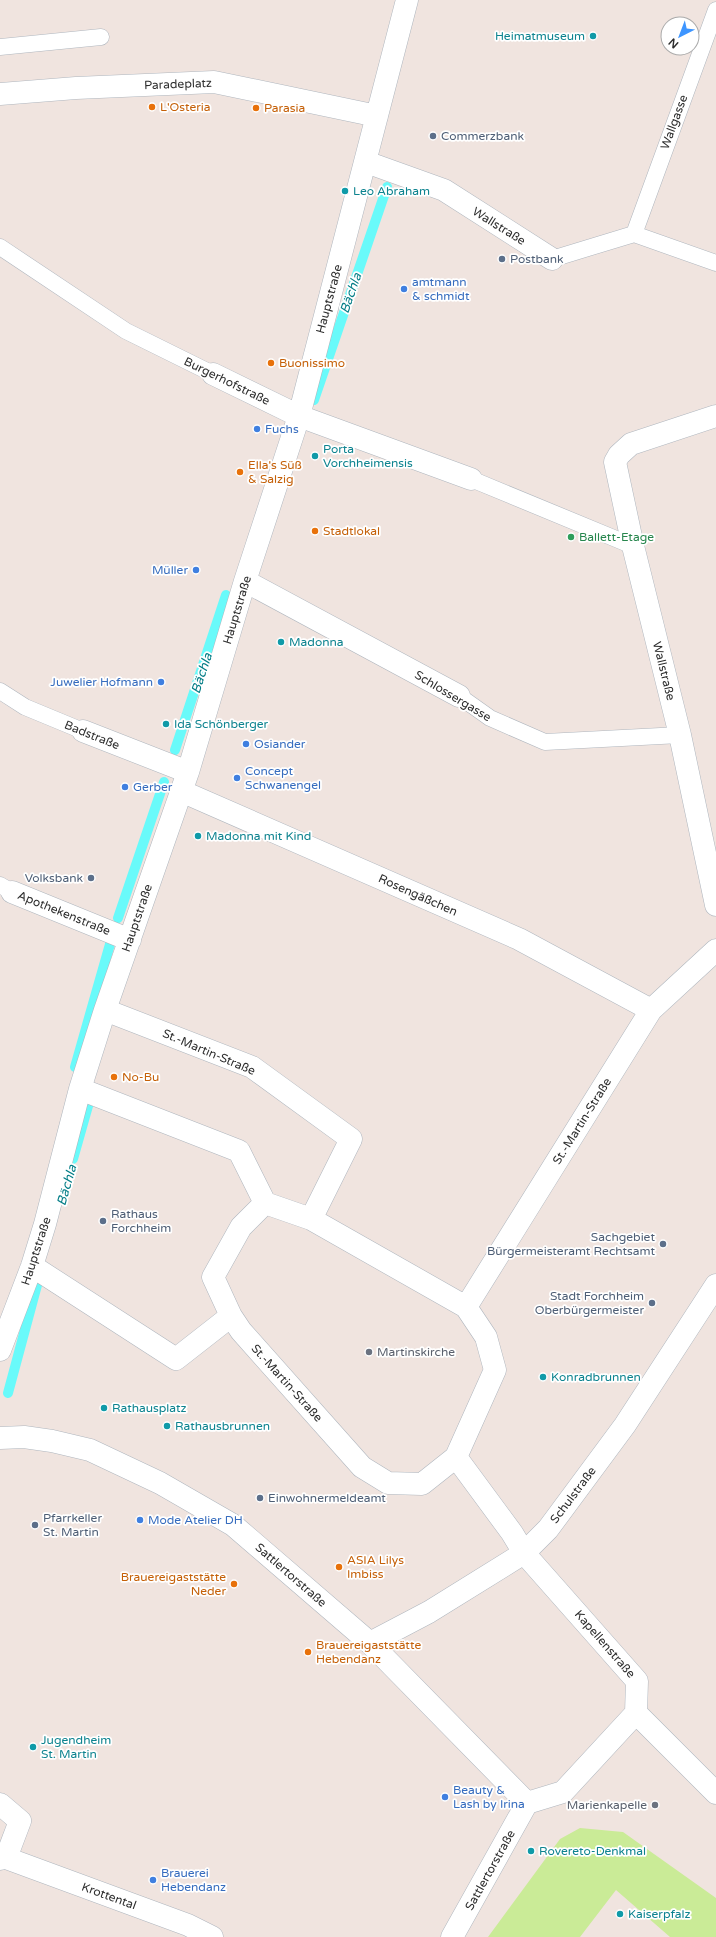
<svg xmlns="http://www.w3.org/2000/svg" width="716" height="1937" font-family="'Varela Round',sans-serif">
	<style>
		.green { fill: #caeb97 }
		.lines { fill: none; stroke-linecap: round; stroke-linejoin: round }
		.stream { stroke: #69fafa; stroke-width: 10 }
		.service-casing { stroke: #afb6be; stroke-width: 17 }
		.pedestrian-casing { stroke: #afb6be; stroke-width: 23 }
		.minor-casing { stroke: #afb6be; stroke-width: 23 }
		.service { stroke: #fff; stroke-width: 16 }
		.pedestrian { stroke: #fff; stroke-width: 22 }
		.minor { stroke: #fff; stroke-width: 22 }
		.culture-dot { fill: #0f9aa8; stroke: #fff; stroke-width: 1.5 }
		.food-dot { fill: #e8710a; stroke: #fff; stroke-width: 1.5 }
		.service-dot { fill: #5c6f8a; stroke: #fff; stroke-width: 1.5 }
		.shop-dot { fill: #3f7fe0; stroke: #fff; stroke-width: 1.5 }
		.leisure-dot { fill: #2e9e5b; stroke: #fff; stroke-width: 1.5 }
		.worship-dot { fill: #6b7280; stroke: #fff; stroke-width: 1.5 }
		.labels { text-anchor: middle; stroke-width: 3.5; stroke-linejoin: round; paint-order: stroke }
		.culture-label { font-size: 12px; fill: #0d838f; stroke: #fff; text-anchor: start }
		.street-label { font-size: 12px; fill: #2d2d2d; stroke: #fff }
		.food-label { font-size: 12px; fill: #c56008; stroke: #fff; text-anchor: start }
		.service-label { font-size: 12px; fill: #4e5e75; stroke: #fff; text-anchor: start }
		.shop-label { font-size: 12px; fill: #366cbe; stroke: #fff; text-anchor: start }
		.leisure-label { font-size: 12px; fill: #27864d; stroke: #fff; text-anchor: start }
		.worship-label { font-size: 12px; fill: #5b616d; stroke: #fff; text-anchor: start }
		.water-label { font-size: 13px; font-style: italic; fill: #047e87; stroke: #fff }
	</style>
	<rect width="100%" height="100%" fill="#f0e4df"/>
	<path class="green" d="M580 1828 623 1832 716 1898V1937H670L616 1890 580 1937H488L560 1839Z"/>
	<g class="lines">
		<path class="stream" d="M314 400 387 187
			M175 750 226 595
			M118 918 164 782
			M75 1067 110 944
			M73 1159 90 1099
			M8 1393 40 1274"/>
		<g class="service-casing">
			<path id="service" d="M0 47 101 37
				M634 234 716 10
				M634 234 716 263
				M0 247 126 331 213 374
				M552 259 634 234
				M471 479 633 546
				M0 691 25 707 83 731
				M459 696 490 718 545 742 680 735
				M0 885 12 892"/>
		</g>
		<g class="pedestrian-casing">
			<path id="pedestrian" d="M0 94 76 88 214 82 377 116
				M366 162 444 190 552 259
				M213 374 299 416 471 479
				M245 581 459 696
				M83 731 188 772
				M181 791 519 939 651 1010
				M12 892 130 940
				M105 1010 252 1067 351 1139 311 1219
				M80 1089 239 1151 265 1203
				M265 1203 311 1219 466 1307 486 1337 495 1370 456 1457 422 1484 388 1483 362 1467 241 1331 231 1316 213 1277 241 1227Z
				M32 1266 176 1359 231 1316
				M466 1307 651 1010 716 950
				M0 1350 32 1266 45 1224 80 1089 105 1010 188 772 245 581 299 416 407 0
				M456 1457 512 1533 524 1553"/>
		</g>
		<g class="minor-casing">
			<path id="minor" d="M716 416 631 444 619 455 615 462 633 546 680 735 716 905
				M0 1438 24 1437 52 1441 90 1450 160 1483 233 1525 370 1643 527 1803
				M524 1553 637 1681 636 1713 716 1793
				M370 1643 429 1612 524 1553 548 1529 625 1425 716 1285
				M0 1804 20 1821 6 1858
				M0 1859 6 1858 188 1925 212 1937
				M452 1937 527 1803 563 1792 636 1713"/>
		</g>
		<use href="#service" class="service"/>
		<use href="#pedestrian" class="pedestrian"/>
		<use href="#minor" class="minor"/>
	</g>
	<g class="culture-dot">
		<circle cx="593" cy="36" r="4"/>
		<circle cx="345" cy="191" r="4"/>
		<circle cx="315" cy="456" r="4"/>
		<circle cx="281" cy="642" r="4"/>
		<circle cx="166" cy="724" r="4"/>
		<circle cx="198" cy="836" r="4"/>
		<circle cx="543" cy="1377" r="4"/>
		<circle cx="104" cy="1408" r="4"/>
		<circle cx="167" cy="1426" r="4"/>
		<circle cx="33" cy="1747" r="4"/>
		<circle cx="531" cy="1851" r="4"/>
		<circle cx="620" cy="1914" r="4"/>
	</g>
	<g class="food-dot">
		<circle cx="152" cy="107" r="4"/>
		<circle cx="256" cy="108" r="4"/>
		<circle cx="271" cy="363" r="4"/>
		<circle cx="240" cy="472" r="4"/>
		<circle cx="315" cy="531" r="4"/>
		<circle cx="114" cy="1077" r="4"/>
		<circle cx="339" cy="1567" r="4"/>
		<circle cx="234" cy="1584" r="4"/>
		<circle cx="308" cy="1652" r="4"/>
	</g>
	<g class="service-dot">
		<circle cx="433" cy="136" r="4"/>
		<circle cx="502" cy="259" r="4"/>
		<circle cx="91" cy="878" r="4"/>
		<circle cx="103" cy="1221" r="4"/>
		<circle cx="663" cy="1244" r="4"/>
		<circle cx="652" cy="1303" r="4"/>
		<circle cx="260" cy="1498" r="4"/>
		<circle cx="35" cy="1525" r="4"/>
	</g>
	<g class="shop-dot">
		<circle cx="404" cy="289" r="4"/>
		<circle cx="257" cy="429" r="4"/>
		<circle cx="196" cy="570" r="4"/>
		<circle cx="161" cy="682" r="4"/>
		<circle cx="246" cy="744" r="4"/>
		<circle cx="237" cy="778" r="4"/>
		<circle cx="125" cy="787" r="4"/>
		<circle cx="140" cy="1520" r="4"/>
		<circle cx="445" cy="1797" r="4"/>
		<circle cx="153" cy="1880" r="4"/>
	</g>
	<circle class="leisure-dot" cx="571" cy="537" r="4"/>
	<g class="worship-dot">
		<circle cx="369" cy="1352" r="4"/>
		<circle cx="655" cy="1805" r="4"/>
	</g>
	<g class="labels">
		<g class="culture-label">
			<text x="585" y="40" text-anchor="end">Heimatmuseum</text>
			<text x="353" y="195">Leo Abraham</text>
			<text x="323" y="453">Porta<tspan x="323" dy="14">Vorchheimensis</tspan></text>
			<text x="289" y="646">Madonna</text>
			<text x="174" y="728">Ida Schönberger</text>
			<text x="206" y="840">Madonna mit Kind</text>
			<text x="551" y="1381">Konradbrunnen</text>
			<text x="112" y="1412">Rathausplatz</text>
			<text x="175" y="1430">Rathausbrunnen</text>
			<text x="41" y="1744">Jugendheim<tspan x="41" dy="14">St. Martin</tspan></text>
			<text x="539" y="1855">Rovereto-Denkmal</text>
			<text x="628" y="1918">Kaiserpfalz</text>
		</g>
		<g class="street-label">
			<text transform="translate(178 84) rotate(-2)" y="4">Paradeplatz</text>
			<text transform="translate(674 122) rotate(-70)" y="4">Wallgasse</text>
			<text transform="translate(499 226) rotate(32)" y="4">Wallstraße</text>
			<text transform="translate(329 299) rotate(-75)" y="4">Hauptstraße</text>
			<text transform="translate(227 381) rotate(26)" y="4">Burgerhofstraße</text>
			<text transform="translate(237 610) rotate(-73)" y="4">Hauptstraße</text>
			<text transform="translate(664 671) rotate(76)" y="4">Wallstraße</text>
			<text transform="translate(453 696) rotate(31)" y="4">Schlossergasse</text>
			<text transform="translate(92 735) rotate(22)" y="4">Badstraße</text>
			<text transform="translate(418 895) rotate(24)" y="4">Rosengäßchen</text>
			<text transform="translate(64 913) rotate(22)" y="4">Apothekenstraße</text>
			<text transform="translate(137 918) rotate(-71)" y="4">Hauptstraße</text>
			<text transform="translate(209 1052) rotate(23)" y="4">St.-Martin-Straße</text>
			<text transform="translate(582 1121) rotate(-58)" y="4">St.-Martin-Straße</text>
			<text transform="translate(36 1251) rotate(-72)" y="4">Hauptstraße</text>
			<text transform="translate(287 1383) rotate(48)" y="4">St.-Martin-Straße</text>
			<text transform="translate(573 1495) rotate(-53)" y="4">Schulstraße</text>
			<text transform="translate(291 1575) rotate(41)" y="4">Sattlertorstraße</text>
			<text transform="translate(605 1644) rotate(49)" y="4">Kapellenstraße</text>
			<text transform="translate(490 1870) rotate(-61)" y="4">Sattlertorstraße</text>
			<text transform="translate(109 1896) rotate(20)" y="4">Krottental</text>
		</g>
		<g class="food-label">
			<text x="160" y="111">L'Osteria</text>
			<text x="264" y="112">Parasia</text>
			<text x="279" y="367">Buonissimo</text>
			<text x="248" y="469">Ella's Süß<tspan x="248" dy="14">&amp; Salzig</tspan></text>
			<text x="323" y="535">Stadtlokal</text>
			<text x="122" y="1081">No-Bu</text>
			<text x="347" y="1564">ASIA Lilys<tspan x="347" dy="14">Imbiss</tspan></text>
			<text x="226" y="1581" text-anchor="end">Brauereigaststätte<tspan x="226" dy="14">Neder</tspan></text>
			<text x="316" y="1649">Brauereigaststätte<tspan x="316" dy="14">Hebendanz</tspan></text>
		</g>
		<g class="service-label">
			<text x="441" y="140">Commerzbank</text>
			<text x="510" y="263">Postbank</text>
			<text x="83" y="882" text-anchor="end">Volksbank</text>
			<text x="111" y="1218">Rathaus<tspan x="111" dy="14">Forchheim</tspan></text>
			<text x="655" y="1241" text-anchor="end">Sachgebiet<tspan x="655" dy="14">Bürgermeisteramt Rechtsamt</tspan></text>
			<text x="644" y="1300" text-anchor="end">Stadt Forchheim<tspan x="644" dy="14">Oberbürgermeister</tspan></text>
			<text x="268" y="1502">Einwohnermeldeamt</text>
			<text x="43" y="1522">Pfarrkeller<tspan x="43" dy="14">St. Martin</tspan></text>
		</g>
		<g class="shop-label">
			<text x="412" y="286">amtmann<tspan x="412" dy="14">&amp; schmidt</tspan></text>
			<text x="265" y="433">Fuchs</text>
			<text x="188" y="574" text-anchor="end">Müller</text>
			<text x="153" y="686" text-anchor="end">Juwelier Hofmann</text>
			<text x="254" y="748">Osiander</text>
			<text x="245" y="775">Concept<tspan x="245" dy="14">Schwanengel</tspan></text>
			<text x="133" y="791">Gerber</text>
			<text x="148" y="1524">Mode Atelier DH</text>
			<text x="453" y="1794">Beauty &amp;<tspan x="453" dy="14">Lash by Irina</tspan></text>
			<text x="161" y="1877">Brauerei<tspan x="161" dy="14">Hebendanz</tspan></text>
		</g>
		<g class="leisure-label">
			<text x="579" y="541">Ballett-Etage</text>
		</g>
		<g class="worship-label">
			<text x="377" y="1356">Martinskirche</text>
			<text x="647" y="1809" text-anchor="end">Marienkapelle</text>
		</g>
		<g class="water-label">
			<text transform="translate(350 293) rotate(-71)" y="5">Bächla</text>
			<text transform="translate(201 673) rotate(-72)" y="5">Bächla</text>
			<text transform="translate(66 1185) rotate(-74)" y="5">Bächla</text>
		</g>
	</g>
	<g transform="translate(680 36) rotate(222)"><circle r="19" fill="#ffffff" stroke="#ababab"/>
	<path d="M0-3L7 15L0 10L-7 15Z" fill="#3d95ff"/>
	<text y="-6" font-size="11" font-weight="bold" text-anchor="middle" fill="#2d2d2d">N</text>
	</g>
</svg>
